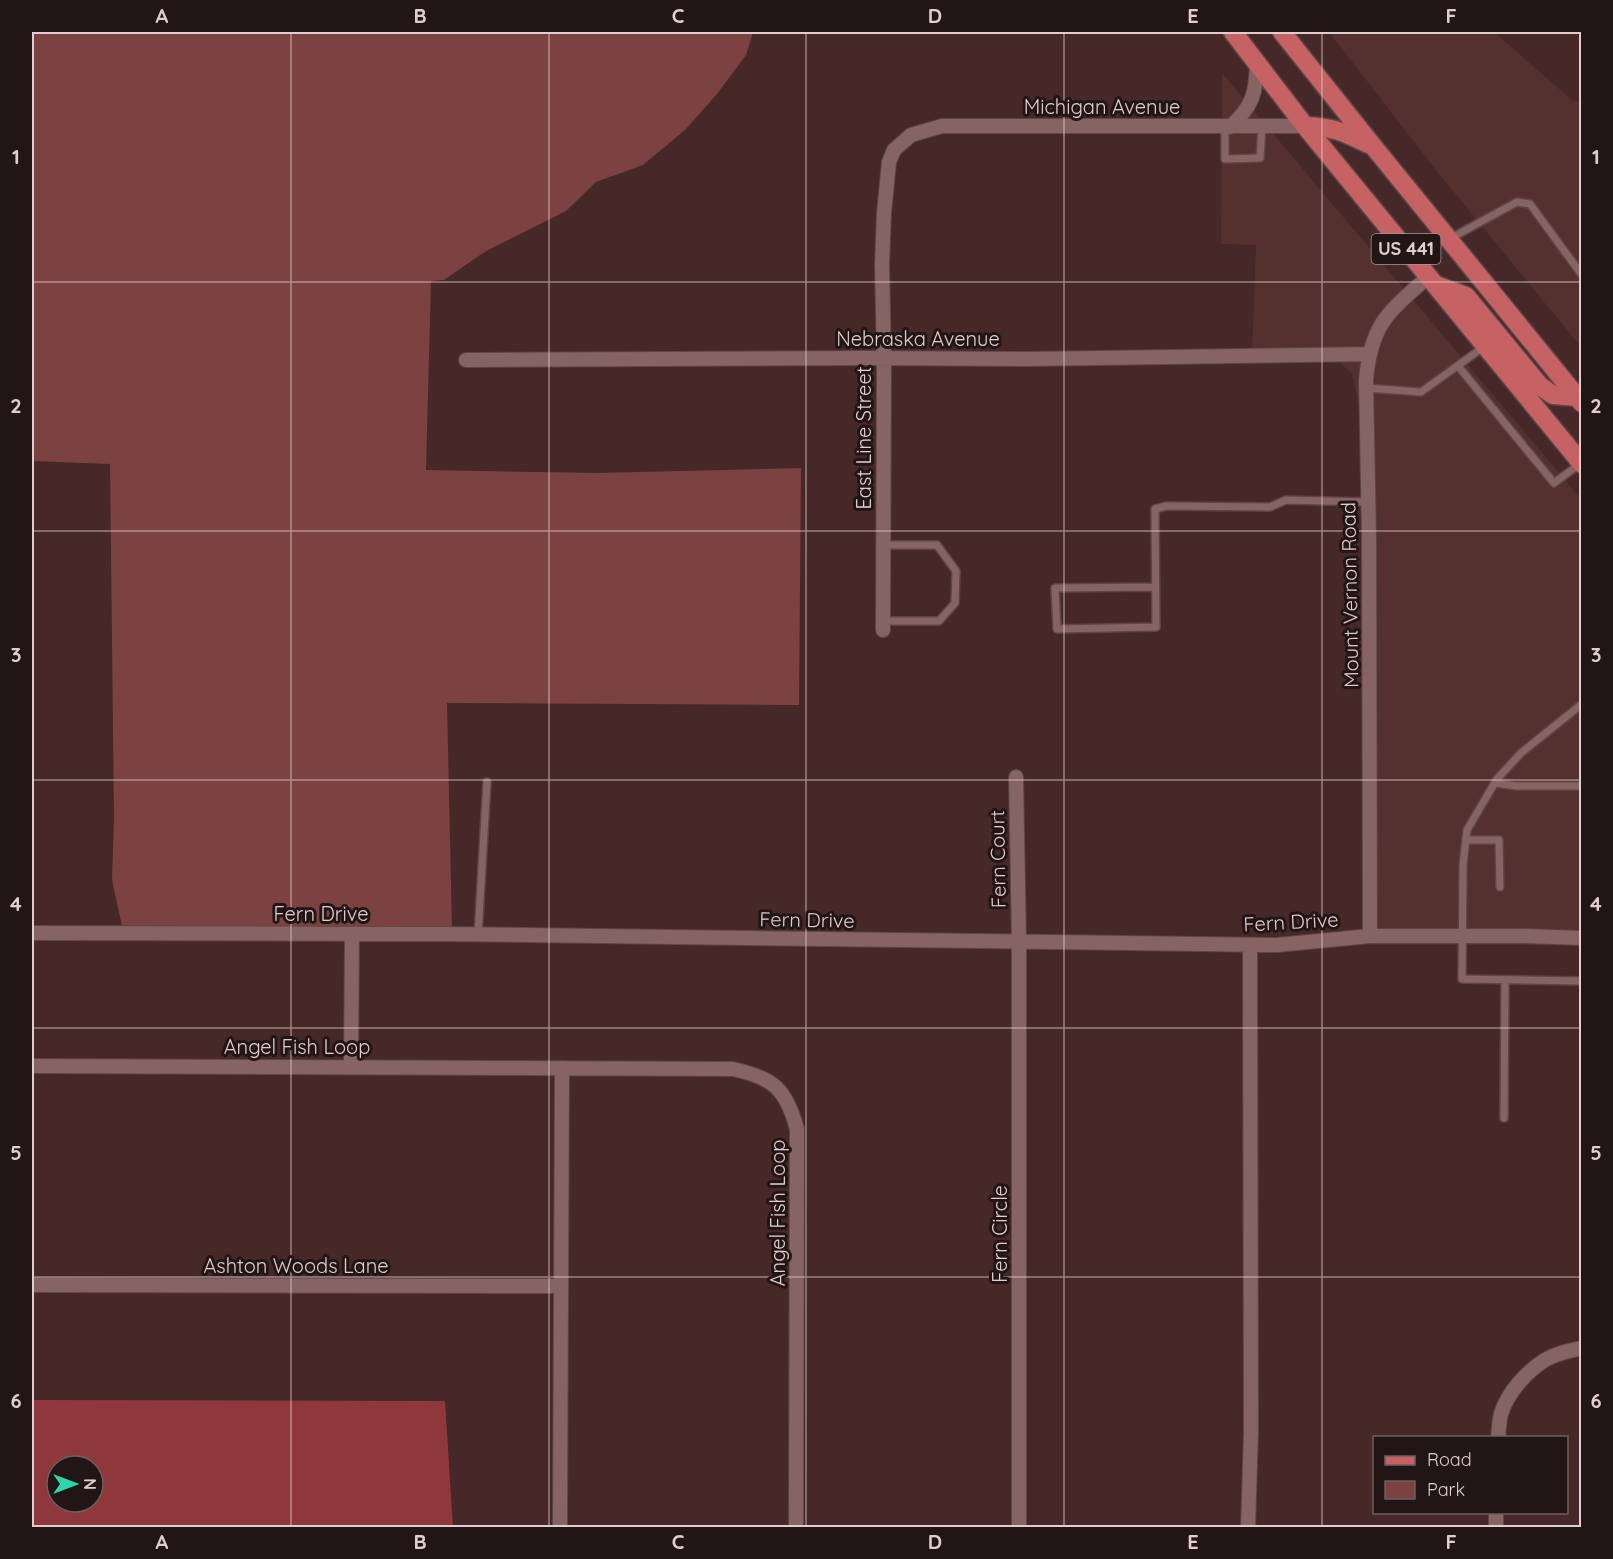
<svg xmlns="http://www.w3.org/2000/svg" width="1613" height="1559" font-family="Quicksand,sans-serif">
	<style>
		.built { fill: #54302f }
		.green { fill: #7c4141 }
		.forest { fill: #8f383b; fill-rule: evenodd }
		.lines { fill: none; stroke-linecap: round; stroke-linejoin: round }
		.lane-casing { stroke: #5d4545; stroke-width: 10 }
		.street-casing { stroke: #5d4545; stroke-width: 16 }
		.primary-casing { stroke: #5d4545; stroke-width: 21 }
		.lane { stroke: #866463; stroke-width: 7 }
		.street { stroke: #866463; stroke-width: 14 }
		.primary { stroke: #c66164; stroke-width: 18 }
		.grid { fill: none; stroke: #e1cdcd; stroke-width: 1.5; stroke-opacity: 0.55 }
		.labels { text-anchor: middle; stroke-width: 6; stroke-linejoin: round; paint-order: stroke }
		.shield { fill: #221515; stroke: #a89696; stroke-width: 1.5 }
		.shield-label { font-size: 18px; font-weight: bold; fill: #e1cdcd }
		.street-label { font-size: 20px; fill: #e1cdcd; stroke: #221515 }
		.neatline { fill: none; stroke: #e1cdcd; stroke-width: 2 }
		.grid-label { font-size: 20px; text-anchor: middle; font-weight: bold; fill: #e1cdcd }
	</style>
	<rect width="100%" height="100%" fill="#452827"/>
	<path class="built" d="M1329 32H1494L1573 101H1581V347L1435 169Z
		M1222 73 1581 499V945H1369L1364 729 1369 477 1359 406 1352 374 1335 358 1252 354 1256 245 1221 244Z"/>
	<path class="green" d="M32 32H753L746 55 717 94 685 130 643 165 596 182 566 211 486 251 444 280 431 281 426 470 596 473 801 468 799 705 447 703 452 929 123 931 112 880 114 818 110 464 32 461Z"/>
	<path class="forest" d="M32 1400 445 1401 453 1527H32ZM57 1466H93V1502H57Z"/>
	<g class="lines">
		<g class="lane-casing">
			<path id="lane" d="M1225 127V159L1260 158 1262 126
				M1451 238 1517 202 1530 204 1582 275
				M1458 366 1554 483 1581 463
				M1366 388 1421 392 1485 346
				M883 545H937L956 571 955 603 939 621H883
				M1155 587 1055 588 1057 629 1156 627 1155 509 1166 506 1270 507 1286 500 1368 502
				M1582 704 1521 753 1497 779 1467 830 1463 865 1462 979 1582 981
				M1495 783 1516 786H1582
				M1466 840H1499L1500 887
				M478 935 487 782
				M1504 1118 1505 980"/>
		</g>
		<g class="street-casing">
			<path id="street" d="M1230 127C1253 106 1256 93 1257 64
				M466 360 865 358 1028 359 1369 354
				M883 630 884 358 882 265 884 213 889 162 894 150 911 135 942 126H1305
				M1016 777 1019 941V1528
				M32 933 444 934 1277 945 1370 936H1524L1582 938
				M1370 936 1369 536 1366 380C1371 324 1388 312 1428 277
				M32 1066 733 1069C774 1078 786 1089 797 1129L796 1528
				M351 1067 352 934
				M32 1285 561 1286
				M1498 1438C1499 1430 1499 1421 1501 1414 1507 1393 1527 1371 1545 1360 1556 1353 1569 1351 1582 1348
				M560 1528 562 1068
				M1248 1528 1251 1432 1250 945
				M1496 1528V1512"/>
		</g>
		<g class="primary-casing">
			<path id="primary" d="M1233 32 1305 126 1582 464
				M1282 32 1373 146 1582 403
				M1305 126C1333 127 1344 132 1368 144
				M1436 285 1466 296 1540 386 1553 395 1577 397"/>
		</g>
		<use href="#lane" class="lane"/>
		<use href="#street" class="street"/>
		<use href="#primary" class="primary"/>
	</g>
	<path class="grid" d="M291 32V1528M549 32V1528M806 32V1528M1064 32V1528M1322 32V1528M32 282H1582M32 531H1582M32 780H1582M32 1028H1582M32 1277H1582"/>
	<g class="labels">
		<rect class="shield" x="1371.5" y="234" width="69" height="30" rx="4.5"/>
		<g class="shield-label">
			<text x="1406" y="255">US 441</text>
		</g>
		<g class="street-label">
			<text x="1102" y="114">Michigan Avenue</text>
			<text x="918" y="346">Nebraska Avenue</text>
			<text transform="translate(864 438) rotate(-90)" y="7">East Line Street</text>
			<text transform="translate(1350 595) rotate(-91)" y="7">Mount Vernon Road</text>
			<text transform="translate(998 859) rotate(-91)" y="7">Fern Court</text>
			<text x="321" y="921">Fern Drive</text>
			<text transform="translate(807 920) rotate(1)" y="7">Fern Drive</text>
			<text transform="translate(1291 922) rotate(-3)" y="7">Fern Drive</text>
			<text x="297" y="1054">Angel Fish Loop</text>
			<text transform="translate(778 1213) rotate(-90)" y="7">Angel Fish Loop</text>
			<text transform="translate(1000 1234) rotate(-90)" y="7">Fern Circle</text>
			<text x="296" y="1273">Ashton Woods Lane</text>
		</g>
	</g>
	<rect width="1613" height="1559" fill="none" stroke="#221515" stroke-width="66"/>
	<rect x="1373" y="1436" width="195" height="78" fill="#221515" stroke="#6e5f5f" stroke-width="1.5"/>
	<rect x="1385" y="1456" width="30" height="9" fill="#c66164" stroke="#6e5f5f" stroke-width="1.5"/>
	<text x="1427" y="1466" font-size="18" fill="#e1cdcd">Road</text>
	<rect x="1385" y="1481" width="30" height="18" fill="#7c4141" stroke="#6e5f5f" stroke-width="1.5"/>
	<text x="1427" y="1496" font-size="18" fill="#e1cdcd">Park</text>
	<g transform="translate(75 1484) rotate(90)"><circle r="28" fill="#221515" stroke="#6e5f5f" stroke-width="1.5"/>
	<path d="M0-4.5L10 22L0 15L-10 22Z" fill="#2dd5ab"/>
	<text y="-9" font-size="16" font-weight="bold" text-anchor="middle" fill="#e1cdcd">N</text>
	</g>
	<rect x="33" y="33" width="1547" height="1493" class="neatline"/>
	<g class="grid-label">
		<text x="162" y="23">A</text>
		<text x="420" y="23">B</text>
		<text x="678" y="23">C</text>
		<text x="935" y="23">D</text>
		<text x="1193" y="23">E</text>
		<text x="1451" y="23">F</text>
		<text x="16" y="164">1</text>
		<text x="1596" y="164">1</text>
		<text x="16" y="413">2</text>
		<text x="1596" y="413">2</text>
		<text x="16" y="662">3</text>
		<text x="1596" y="662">3</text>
		<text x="16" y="911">4</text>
		<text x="1596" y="911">4</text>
		<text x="16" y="1160">5</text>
		<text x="1596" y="1160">5</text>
		<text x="16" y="1408">6</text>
		<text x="1596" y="1408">6</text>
		<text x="162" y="1549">A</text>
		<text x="420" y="1549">B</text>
		<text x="678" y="1549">C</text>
		<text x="935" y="1549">D</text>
		<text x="1193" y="1549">E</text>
		<text x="1451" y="1549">F</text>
	</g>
</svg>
